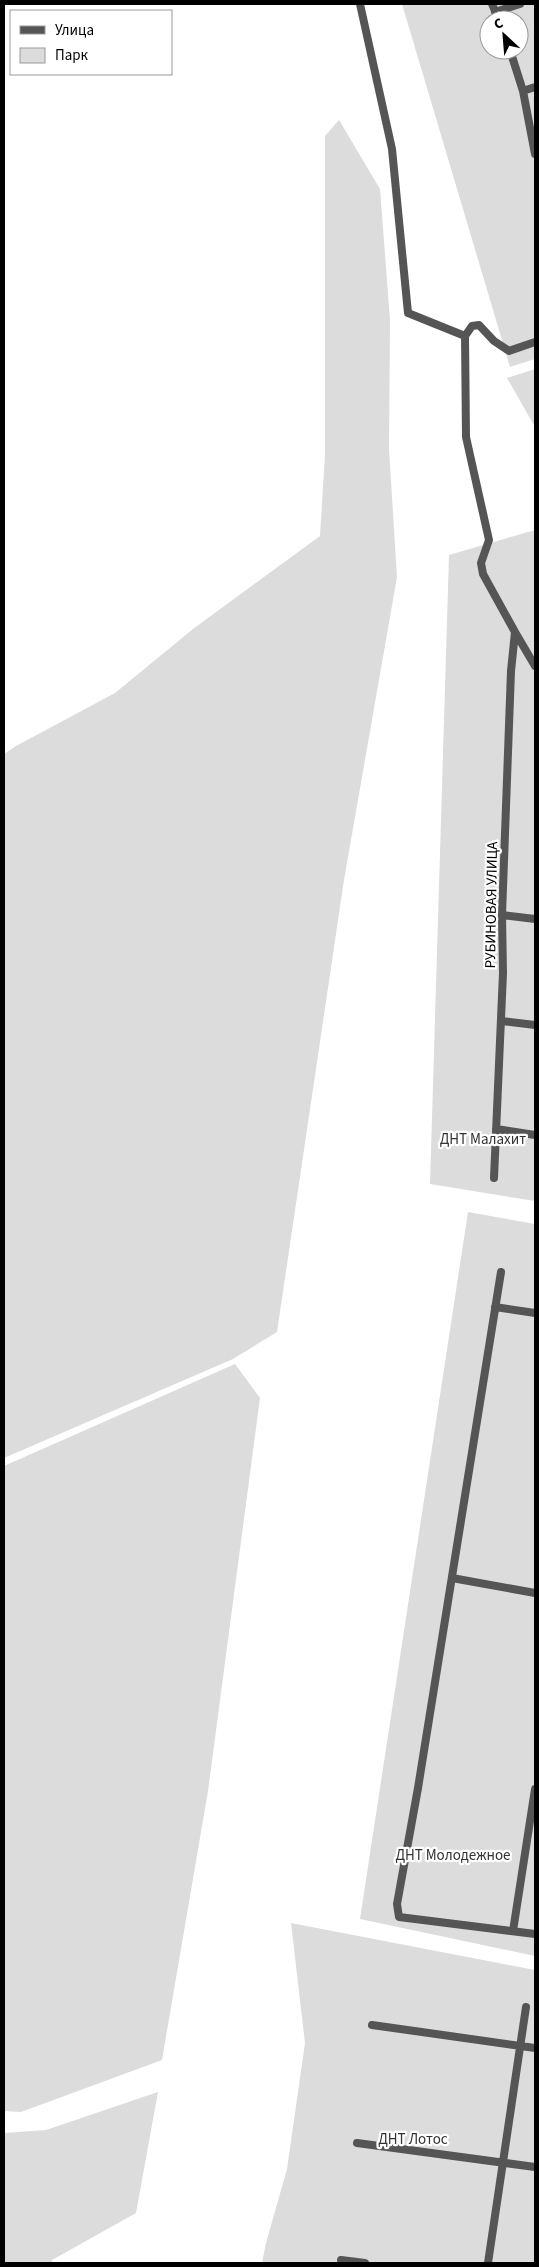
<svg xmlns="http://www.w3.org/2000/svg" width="539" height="2267" font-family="'Source Sans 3',sans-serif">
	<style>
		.green { fill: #dcdcdc; fill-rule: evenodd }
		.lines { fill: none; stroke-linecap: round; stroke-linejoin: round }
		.street { stroke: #555; stroke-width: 8 }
		.labels { text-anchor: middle; stroke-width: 4.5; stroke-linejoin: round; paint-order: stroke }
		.street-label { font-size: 15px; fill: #000; stroke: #fff }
		.park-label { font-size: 15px; fill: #333; stroke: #fff }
	</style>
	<rect width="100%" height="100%" fill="#fff"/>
	<path class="green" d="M402 4H535V359L510 367ZM489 20H519V50H489Z
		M339 120 380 189 390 320 389 449 397 577 344 880 277 1332 233 1359 4 1458V754L16 746 115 693 193 629 320 536 325 455V136Z
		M535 369V427L507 378Z
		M535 530V1201L430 1184 449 555Z
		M468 1212 535 1224V1956L360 1919Z
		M235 1364 260 1398 208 1791 162 2060 21 2112 4 2111V1466Z
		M291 1923 535 1970V2263H262L266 2243 287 2169 305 2043Z
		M158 2092 136 2213 52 2260V2263H4V2133L46 2130Z"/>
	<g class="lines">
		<path class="street" d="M360 4 392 149 408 313 465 336
			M492 4 499 20
			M495 12 520 4
			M510 50 523 91 535 154
			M523 91 535 87
			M465 336 466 437 489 540 481 563 483 574 515 632 511 671 502 915 503 973 494 1178
			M465 336 472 326 479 325 494 341 509 351 535 342
			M515 632 535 666
			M502 915 535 919
			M502 1021 535 1025
			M496 1129 535 1135
			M501 1272 418 1788 397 1904 399 1917 535 1934
			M495 1307 535 1313
			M452 1578 535 1593
			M513 1931 535 1789
			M372 2025 535 2048
			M357 2143 535 2167
			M341 2260 365 2263
			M488 2263 526 2007"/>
	</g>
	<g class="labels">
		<g class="street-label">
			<text transform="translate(491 905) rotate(-89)" y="5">РУБИНОВАЯ УЛИЦА</text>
		</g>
		<g class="park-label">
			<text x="483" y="1144">ДНТ Малахит</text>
			<text x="453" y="1860">ДНТ Молодежное</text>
			<text x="413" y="2144">ДНТ Лотос</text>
		</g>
	</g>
	<rect width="539" height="2267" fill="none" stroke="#000000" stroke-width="10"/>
	<rect x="10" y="10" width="162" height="65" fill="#ffffff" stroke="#999999"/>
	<rect x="20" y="26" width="25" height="8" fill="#555555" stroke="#999999"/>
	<text x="55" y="35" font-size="15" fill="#000000">Улица</text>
	<rect x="20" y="48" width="25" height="15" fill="#dcdcdc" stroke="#999999"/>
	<text x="55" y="60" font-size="15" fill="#000000">Парк</text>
	<g transform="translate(504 35) rotate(334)"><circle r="24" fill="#ffffff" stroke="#999999"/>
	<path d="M0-4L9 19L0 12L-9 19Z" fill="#000000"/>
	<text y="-8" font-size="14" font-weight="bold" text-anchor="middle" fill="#000000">С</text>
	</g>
</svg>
